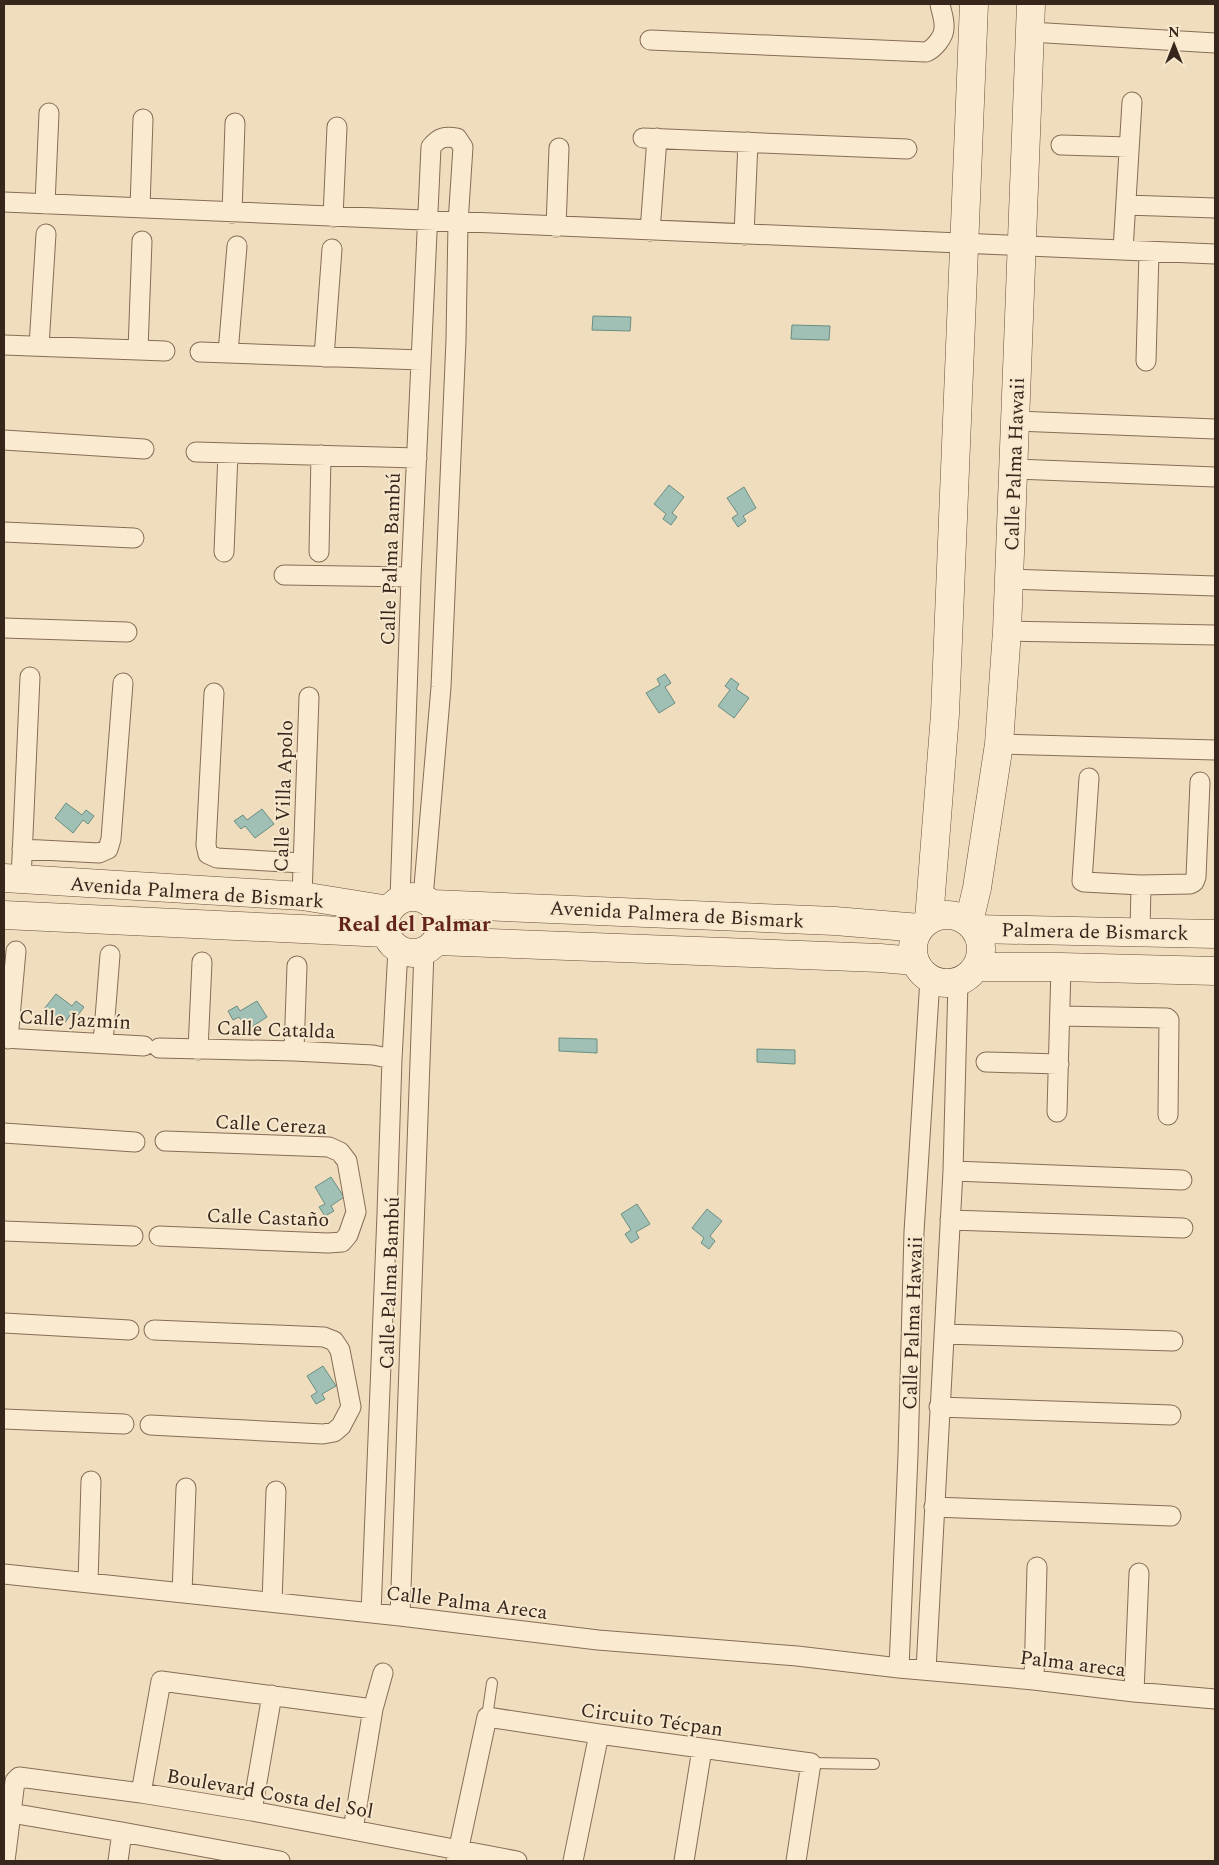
<svg xmlns="http://www.w3.org/2000/svg" width="1219" height="1865" font-family="Spectral,serif">
	<style>
		.water { fill: #a1c0b5; stroke: #688e82 }
		.lines { fill: none; stroke-linecap: round; stroke-linejoin: round }
		.lane-casing { stroke: #876d56; stroke-width: 12 }
		.street-casing { stroke: #876d56; stroke-width: 21 }
		.secondary-casing { stroke: #694e39; stroke-width: 29 }
		.lane { stroke: #faead0; stroke-width: 10 }
		.street { stroke: #faead0; stroke-width: 19 }
		.secondary { stroke: #faead0; stroke-width: 28 }
		.labels { text-anchor: middle; stroke-width: 4; stroke-linejoin: round; paint-order: stroke }
		.street-label { font-size: 20px; fill: #36261b; stroke: #f6e7cd }
		.neighbourhood-label { font-size: 21px; font-weight: bold; fill: #642419; stroke: #f6e7cd }
	</style>
	<rect width="100%" height="100%" fill="#efddbd"/>
	<path class="water" d="M593 316 631 317 630 331 592 330Z
		M792 325 830 326 829 340 791 339Z
		M669 485 684 497 672 513 677 517 671 525 663 519 666 514 654 504Z
		M744 487 756 508 743 516 746 521 738 527 732 518 738 514 727 498Z
		M665 674 671 683 665 687 675 703 659 713 646 693 660 685 657 679Z
		M731 678 739 684 736 689 749 698 734 718 718 706 730 690 725 686Z
		M66 803 82 815 86 810 94 816 88 824 83 820 73 833 55 818Z
		M262 809 274 824 255 838 245 826 241 829 234 821 243 815 247 820Z
		M56 994 72 1006 76 1001 84 1007 78 1015 73 1011 64 1024 44 1009Z
		M257 1001 267 1017 247 1030 239 1017 233 1020 228 1011 237 1006 240 1011Z
		M559 1038 597 1039V1053L559 1051Z
		M757 1049 795 1050V1064L757 1062Z
		M331 1177 344 1197 331 1206 334 1211 325 1216 319 1207 325 1204 315 1187Z
		M637 1204 650 1224 636 1232 639 1238 631 1243 625 1234 631 1230 621 1214Z
		M707 1209 722 1221 710 1236 715 1241 709 1249 701 1243 704 1238 692 1228Z
		M323 1366 336 1386 322 1394 325 1399 316 1404 311 1396 317 1392 307 1376Z"/>
	<g class="lines">
		<g class="lane-casing">
			<path id="lane" d="M487 1717 492 1683
				M811 1763 874 1764"/>
		</g>
		<g class="street-casing">
			<path id="street" d="M1030 32 1215 43
				M650 40 926 52C934 49 944 37 944 28 945 20 941 11 940 4
				M643 138 907 149
				M1061 145 1129 147
				M4 202 1215 254
				M45 204 49 113
				M1126 205 1215 208
				M140 208 143 119
				M232 213 235 123
				M333 217 337 127
				M556 227 559 148
				M650 231 657 138
				M744 235 748 142
				M1123 250 1132 102
				M4 345 165 351
				M39 346 46 234
				M138 350 142 241
				M200 352 421 360
				M228 353 237 246
				M324 357 332 249
				M1146 361 1149 252
				M1016 421 1215 429
				M4 440 144 449
				M196 452 417 458
				M1014 469 1215 477
				M4 532 134 538
				M224 552 228 453
				M319 552 321 455
				M284 575 411 577
				M1010 579 1215 586
				M4 628 127 632
				M1007 631 1215 635
				M214 693 206 845 208 854 217 858 302 863
				M999 744 1215 750
				M1089 778 1082 881 1084 882 1141 885 1190 884 1194 882 1196 877 1200 782
				M22 849 99 853 108 849 111 839 123 683
				M21 880 30 677
				M302 896 309 697
				M400 899 411 577 431 147C439 137 445 136 457 138L463 147 458 223 456 340 441 687 423 898
				M1140 932 1141 885
				M1060 1016 1167 1018 1169 1020 1168 1115
				M4 1038 144 1046
				M8 1039 16 951
				M103 1043 110 955
				M159 1048 294 1051 373 1055 392 1059
				M198 1050 202 962
				M294 1051 297 966
				M986 1062 1059 1064
				M1057 1112 1061 967
				M4 1133 135 1142
				M953 1171 1182 1180
				M950 1220 1183 1228
				M4 1231 133 1236
				M159 1236 328 1243 342 1242 348 1235 356 1212 347 1161 340 1152 329 1147 165 1141
				M4 1323 129 1330
				M944 1334 1173 1341
				M939 1407 1171 1415
				M4 1419 124 1424
				M150 1425 323 1434 334 1432 341 1426 351 1407 340 1350 334 1341 324 1337 154 1330
				M934 1507 1171 1516
				M4 1574 400 1616 598 1640 797 1656 899 1668 1034 1680 1134 1692 1215 1699
				M88 1583 91 1481
				M182 1593 186 1488
				M272 1602 276 1491
				M371 1613 387 1214 392 1059 398 949
				M400 1616 424 951
				M899 1668 908 1455 914 1232 930 979
				M926 1670 953 1171 958 982
				M1034 1680 1037 1567
				M1134 1692 1139 1573
				M141 1793 161 1681 373 1709
				M252 1811 272 1695
				M11 1813 122 1832 280 1861
				M353 1830 373 1709 383 1673
				M5 1861 15 1781 19 1777 141 1793 252 1811 517 1861
				M118 1861 122 1832
				M456 1861 487 1717 599 1734 811 1763 796 1861
				M573 1861 599 1734
				M684 1861 702 1749"/>
		</g>
		<g class="secondary-casing">
			<path id="secondary" d="M4 878 302 896 389 910
				M385 925a28 28 0 1 1 56 0a28 28 0 1 1-56 0Z
				M433 904 835 921 920 928
				M913 949a34 34 0 1 1 68 0a34 34 0 1 1-68 0Z
				M4 915 386 933
				M929 920 945 714 974 4
				M969 922 977 888 999 744 1007 631 1031 4
				M975 929 1215 934
				M437 941 880 958 915 961
				M977 967H1061L1215 971"/>
		</g>
		<use href="#lane" class="lane"/>
		<use href="#street" class="street"/>
		<use href="#secondary" class="secondary"/>
	</g>
	<g class="labels">
		<g class="street-label">
			<text transform="translate(1014 464) rotate(-88)" y="7">Calle Palma Hawaii</text>
			<text transform="translate(390 559) rotate(-88)" y="7">Calle Palma Bambú</text>
			<text transform="translate(283 796) rotate(-88)" y="7">Calle Villa Apolo</text>
			<text transform="translate(197 892) rotate(4)" y="7">Avenida Palmera de Bismark</text>
			<text transform="translate(677 914) rotate(3)" y="7">Avenida Palmera de Bismark</text>
			<text transform="translate(1095 931) rotate(1)" y="7">Palmera de Bismarck</text>
			<text transform="translate(75 1019) rotate(3)" y="7">Calle Jazmín</text>
			<text transform="translate(276 1029) rotate(2)" y="7">Calle Catalda</text>
			<text transform="translate(271 1124) rotate(3)" y="7">Calle Cereza</text>
			<text transform="translate(268 1217) rotate(2)" y="7">Calle Castaño</text>
			<text transform="translate(389 1283) rotate(-88)" y="7">Calle Palma Bambú</text>
			<text transform="translate(912 1323) rotate(-88)" y="7">Calle Palma Hawaii</text>
			<text transform="translate(467 1602) rotate(7)" y="7">Calle Palma Areca</text>
			<text transform="translate(1073 1663) rotate(7)" y="7">Palma areca</text>
			<text transform="translate(652 1719) rotate(8)" y="7">Circuito Técpan</text>
			<text transform="translate(270 1793) rotate(10)" y="7">Boulevard Costa del Sol</text>
		</g>
		<g class="neighbourhood-label">
			<text x="414" y="931">Real del Palmar</text>
		</g>
	</g>
	<rect width="1219" height="1865" fill="none" stroke="#36261b" stroke-width="10"/>
	<g transform="translate(1174 45)" stroke="#f6e7cd" stroke-width="4" paint-order="stroke">
	<path d="M0-4L9 19L0 12L-9 19Z" fill="#36261b"/>
	<text y="-8" font-size="14" font-weight="bold" text-anchor="middle" fill="#36261b">N</text>
	</g>
</svg>
